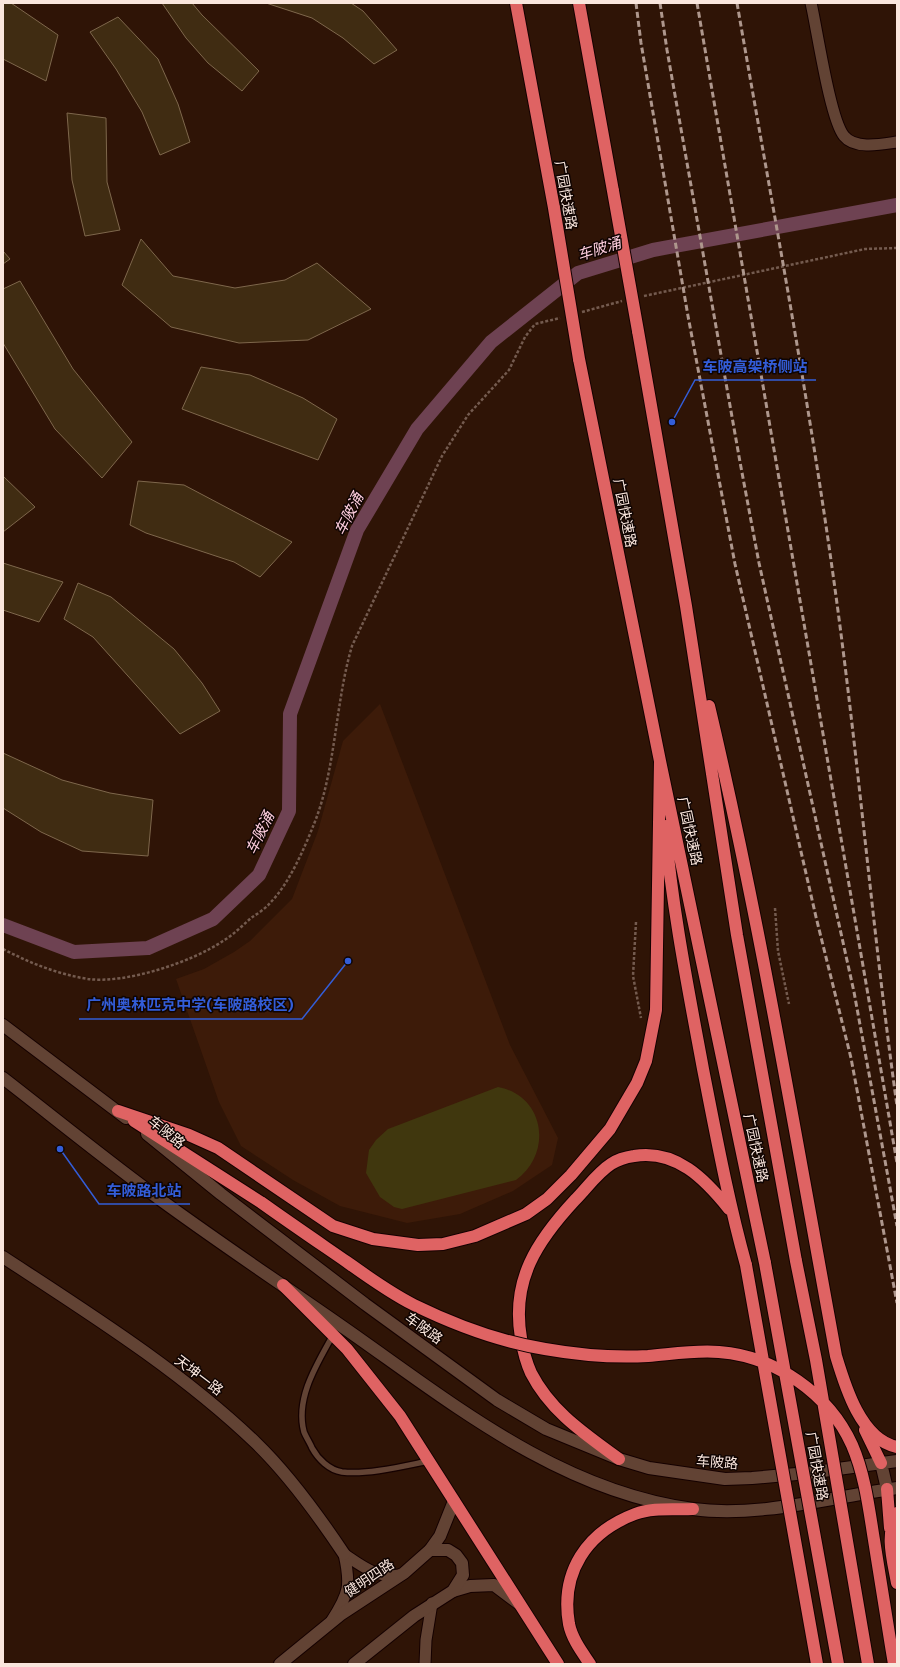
<svg xmlns="http://www.w3.org/2000/svg" width="900" height="1667" font-family="Commissioner,'Noto Sans SC',sans-serif">
	<style>
		.built { fill: #3d1b09 }
		.green { fill: #40370e }
		.lines { fill: none; stroke-linecap: round; stroke-linejoin: round }
		.canal { stroke: #6e4252; stroke-width: 14 }
		.building { fill: #402c12; stroke: #7e674c }
		.service-casing { stroke: #150100; stroke-width: 8 }
		.minor-casing { stroke: #150100; stroke-width: 13 }
		.tertiary-casing { stroke: #150100; stroke-width: 14 }
		.secondary-casing { stroke: #150100; stroke-width: 14 }
		.trunk-casing { stroke: #150100; stroke-width: 14 }
		.path { stroke: #745b4f; stroke-width: 2.5; stroke-dasharray: 3 2; stroke-linecap: butt }
		.service { stroke: #624334; stroke-width: 5.5 }
		.minor { stroke: #624334; stroke-width: 11 }
		.tertiary { stroke: #624334; stroke-width: 12 }
		.secondary { stroke: #624334; stroke-width: 12 }
		.trunk { stroke: #df6363; stroke-width: 12 }
		.rail { stroke: #ae978d; stroke-width: 3; stroke-dasharray: 6 3; stroke-linecap: butt }
		.trunk-bridge-casing { stroke: #150100; stroke-width: 14; stroke-linecap: butt }
		.trunk-bridge { stroke: #df6363; stroke-width: 12 }
		.labels { text-anchor: middle; stroke-width: 3; stroke-linejoin: round; paint-order: stroke }
		.street-label { font-size: 14px; fill: #fae6dd; stroke: #0f0402 }
		.water-label { font-size: 15px; font-style: italic; fill: #fecede; stroke: #0f0402 }
		.leader { fill: none; stroke: #335dd8; stroke-width: 1.5 }
		.callout-dot { fill: #335dd8; stroke: #0f0402; stroke-width: 1.5 }
		.callout-label { font-size: 15px; text-anchor: middle; font-weight: bold; fill: #335dd8; stroke: #0f0402; stroke-width: 3; stroke-linejoin: round; paint-order: stroke }
	</style>
	<rect width="100%" height="100%" fill="#2f1406"/>
	<path class="built" d="M380 704 510 1045 558 1138 552 1165 513 1191 460 1214 407 1223 340 1206 293 1180 241 1146 219 1102 176 979 204 969 234 952 250 941 292 899 318 831 343 741Z"/>
	<path class="green" d="M498 1087C545 1096 553 1153 516 1180L402 1209 394 1207 380 1197 366 1173 369 1150 376 1140 388 1129 396 1126Z"/>
	<g class="lines">
		<path class="canal" d="M3 925 74 952 148 948 213 919 259 875 289 811 290 714 357 530 417 429 491 342 578 273 653 250 897 205"/>
	</g>
	<path class="building" d="M3 3H11L58 35 46 81 3 59Z
		M162 3H192L202 15 259 71 242 91 208 63 186 38Z
		M266 3H351L363 11 397 50 374 64 343 38 312 18Z
		M118 17 158 59 178 104 190 142 160 155 142 112 116 69 90 32Z
		M67 113 106 118 107 182 120 230 85 236 72 180Z
		M141 239 173 276 235 288 285 280 317 263 371 309 308 340 239 343 171 327 122 285Z
		M3 251 10 259 3 264Z
		M20 281 73 369 132 442 102 478 55 429 3 343V289Z
		M201 367 250 375 303 398 337 419 318 460 182 409Z
		M3 476 35 507 3 532Z
		M138 481 184 485 292 542 260 577 234 562 146 533 130 525Z
		M3 563 63 582 39 622 3 610Z
		M78 583 111 597 174 649 202 683 220 711 180 734 93 637 64 619Z
		M3 753 62 780 110 793 153 800 148 856 82 851 41 832 3 808Z"/>
	<g class="lines">
		<g class="service-casing">
			<path id="service" d="M333 1335C317 1364 295 1398 304 1432 306 1437 310 1443 312 1448 318 1459 329 1470 342 1472 368 1475 404 1466 429 1461"/>
		</g>
		<g class="minor-casing">
			<path id="minor" d="M811 3C817 29 830 119 844 136 855 150 883 144 897 142
				M344 1554C363 1567 379 1580 403 1574
				M332 1620C349 1594 351 1585 344 1554
				M425 1664 426 1640 432 1603"/>
		</g>
		<g class="tertiary-casing">
			<path id="tertiary" d="M3 1257C90 1314 181 1371 256 1443 290 1476 318 1515 344 1554
				M430 1550 440 1536 454 1501
				M453 1591 470 1586 494 1585 518 1603"/>
		</g>
		<g class="secondary-casing">
			<path id="secondary" d="M3 1025 126 1118
				M3 1078C52 1116 100 1155 150 1192 212 1238 277 1281 340 1325 448 1400 557 1491 693 1509 758 1518 832 1497 897 1488
				M147 1134 221 1194 365 1304 497 1400 546 1429 619 1459 649 1468 725 1479 752 1478 808 1473 897 1461
				M881 1463 887 1489
				M280 1664 340 1615 404 1573 430 1550H448L456 1555 462 1563 463 1575 453 1591 414 1616 354 1664"/>
		</g>
		<g class="trunk-casing">
			<path id="trunk" d="M516 3 554 208
				M579 3 613 191
				M638 331 686 606 737 935 796 1261
				M579 359 660 761 765 1263
				M709 706C760 921 796 1139 836 1356 845 1386 861 1440 897 1447
				M665 826C672 908 688 988 703 1069 716 1135 728 1200 746 1265
				M118 1111 189 1135 218 1148 333 1226 373 1239 418 1245 443 1244 475 1236 526 1214 547 1199 571 1175 610 1129 637 1083 646 1061 656 1010 660 761
				M134 1121 262 1203
				M283 1285 347 1349 400 1416 558 1664
				M865 1430 881 1463
				M619 1459C585 1434 551 1412 531 1373 526 1362 523 1350 521 1338 511 1280 537 1241 575 1200 587 1188 597 1173 611 1164 617 1160 627 1157 634 1156 676 1149 705 1179 729 1209
				M887 1489 890 1528
				M897 1513C885 1535 893 1560 897 1583
				M590 1664C582 1652 572 1639 569 1624 560 1572 587 1532 635 1514 653 1507 674 1510 693 1509"/>
		</g>
		<path class="path" d="M644 296 865 249 897 248
			M582 312 622 301
			M775 908 778 951 789 1004
			M636 922 633 976 641 1018
			M3 949C30 963 57 974 88 979 126 984 192 962 223 941 233 935 242 926 251 918 257 914 265 909 270 903 289 884 304 849 314 824 336 770 335 703 352 646L442 456 468 415 509 370 525 337 535 324 560 318"/>
		<use href="#service" class="service"/>
		<use href="#minor" class="minor"/>
		<use href="#tertiary" class="tertiary"/>
		<use href="#secondary" class="secondary"/>
		<use href="#trunk" class="trunk"/>
		<path class="rail" d="M636 3 641 43 688 316 735 564 816 917 851 1058 897 1303
			M660 3 667 50 740 462 759 563 854 992 897 1226
			M697 3 897 1163
			M737 3C772 205 811 408 838 611 860 776 874 942 897 1106"/>
		<g class="trunk-bridge-casing">
			<path id="trunk-bridge" d="M613 191 638 331
				M554 208 579 359
				M262 1203C290 1223 318 1242 347 1262 368 1277 390 1293 414 1305 455 1325 501 1342 545 1349 579 1355 614 1358 648 1356 672 1354 695 1350 719 1352 775 1356 829 1394 852 1445 865 1475 869 1509 874 1540 881 1582 887 1623 894 1664
				M796 1261 816 1360 868 1664
				M765 1263 838 1664
				M746 1265 817 1664"/>
		</g>
		<use href="#trunk-bridge" class="trunk-bridge"/>
	</g>
	<g class="labels">
		<g class="street-label">
			<text transform="translate(566 195) rotate(80)" y="5">广园快速路</text>
			<text transform="translate(625 513) rotate(79)" y="5">广园快速路</text>
			<text transform="translate(690 831) rotate(78)" y="5">广园快速路</text>
			<text transform="translate(167 1132) rotate(39)" y="5">车陂路</text>
			<text transform="translate(756 1148) rotate(78)" y="5">广园快速路</text>
			<text transform="translate(424 1328) rotate(36)" y="5">车陂路</text>
			<text transform="translate(199 1375) rotate(37)" y="5">天坤一路</text>
			<text transform="translate(717 1462) rotate(4)" y="5">车陂路</text>
			<text transform="translate(817 1466) rotate(80)" y="5">广园快速路</text>
			<text transform="translate(369 1578) rotate(-34)" y="5">健明四路</text>
		</g>
		<g class="water-label">
			<text transform="translate(599 249) rotate(-18)" y="5">车陂涌</text>
			<text transform="translate(349 514) rotate(-63)" y="5">车陂涌</text>
			<text transform="translate(260 833) rotate(-64)" y="5">车陂涌</text>
		</g>
	</g>
	<path class="leader" d="M672 422L695 380H816M348 961L302 1019H79M60 1149L99 1204H190"/>
	<g class="callout-dot">
		<circle cx="672" cy="422" r="4"/>
		<circle cx="348" cy="961" r="4"/>
		<circle cx="60" cy="1149" r="4"/>
	</g>
	<g class="callout-label">
		<text x="755" y="372">车陂高架桥侧站</text>
		<text x="190" y="1010">广州奥林匹克中学(车陂路校区)</text>
		<text x="144" y="1196">车陂路北站</text>
	</g>
	<rect width="900" height="1667" fill="none" stroke="#fae6dd" stroke-width="8"/>
</svg>
